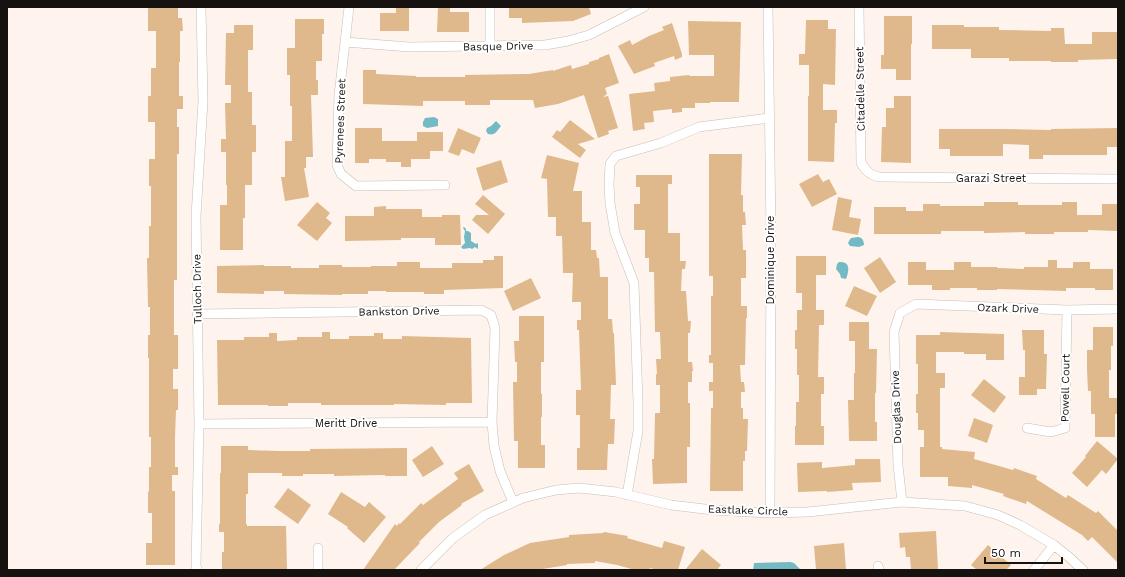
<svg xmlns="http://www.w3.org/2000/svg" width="1125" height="577" font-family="'Work Sans',sans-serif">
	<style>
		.water { fill: #73bac5 }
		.building { fill: #dfb88c }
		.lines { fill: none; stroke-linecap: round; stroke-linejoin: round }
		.minor-casing { stroke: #c7bdb7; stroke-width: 10 }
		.minor { stroke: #fff; stroke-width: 9 }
		.labels { text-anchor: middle; stroke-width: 4; stroke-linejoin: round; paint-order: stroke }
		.street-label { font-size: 11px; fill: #15120f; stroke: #fff }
	</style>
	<rect width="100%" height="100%" fill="#fef4ed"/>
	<path class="water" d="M434 117 438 119V126L427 128 423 126V122L425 118Z
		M496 121 501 126C497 131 495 136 488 134L486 131 487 128 491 126Z
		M464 227 466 229V231H468L471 233V241L476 244 478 243V249L475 247 472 249 470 248 463 249 461 247 465 243 464 237 465 231 463 228Z
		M858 237C862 237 864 241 864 245L859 247 850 246 848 243 849 241 851 238Z
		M839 262C851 261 849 271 846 279L841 278 840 274 836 269 837 264Z
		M790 562 794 563 801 570H753L754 563Z"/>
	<path class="building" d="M148 7H178V18H182L183 31H180V62H179V96H183V109H177V127H179V154H177V280H174V335H178V369H173V389H178V410H176L175 437V467H178V475H172V491H175V565H146V543H152V513H148V492L149 491V467H151V437H149V358H148V335H150V307H148L147 258H149V226H151V186H149V159H155V122H148V96H151V68H156V31H148Z
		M396 7H409V31H380V13H396Z
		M438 7H450V12H469V32H437Z
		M509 7H589L591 14 573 21 522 23V18H509Z
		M884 16H912V44H911V80H896V69H881V55H884Z
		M295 19H324V34H322V61H316V80H318V95H311L313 157H306V168H304L309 197 285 201 281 177H285V141H292V106H290V75H287V48H295Z
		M806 20H828V29H836L835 85 823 84V110H837V123H835L834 162 808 161V96H809V65H799V54H805Z
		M688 21 741 22 739 102H710V103H695V108H682V112L672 113V109L653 111 654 122 644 123 645 129 633 131 629 94 655 91 654 83 670 81V77L689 75 690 76H714V55H689Z
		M672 23 682 54V57L675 60 674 56 654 63 655 66 634 74 618 46 630 40 632 45 649 36 664 30 662 27Z
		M234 25H253V50H248V92H252V125H256V152H252V185H245V218H243V250H220V205H227V185H226V152H221V139H226L225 103H231V85H225L226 33H234Z
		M932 25H964V27H999V30L1051 31V28H1064L1065 44H1092V32H1118V59L1078 60V62H1051V61H1009V58H971V49H932Z
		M609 54 619 83 605 88 607 94 603 97 608 96 618 128 608 131 609 134 598 138 584 95 558 104 535 108 533 100H490V105H465V101H423V106L363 104V70H376V74L416 76V77H465V75L529 74 553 70V71L571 65 572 69 589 64V62L599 59V58Z
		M894 96H911V163L881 162 882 127H886V108H894Z
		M570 120 595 139 578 144 586 150 580 158 552 137 557 130 560 132Z
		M355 128H382V141H417V132H443V151H430V159H411V167H401V162H386V159H369V163H355Z
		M458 128 481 138 474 154 462 149 459 156 448 152Z
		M1118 128V147H1107V155H1043V159H1029V145L1003 144V156H950V149H939V129H1003L1051 130V129Z
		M709 154H742L741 195H743V212H745L746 225H742L743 250H746V278H741V306H747V318H746L745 365H740L741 382H744L745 392H741V408H743V419H748L747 451H745V461H743V491H710L711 408H713V391H709V382H713V363H709V355H711V296H713V276H709Z
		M547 155 579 163 573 191H582V222H591V250H596L597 258H599L600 277H608V319H612L613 333H614L616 385H611L610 419H615L614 444H608L607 470H577V448H580V415H576V390H581L579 330H577V320H581V302H572L573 273H563L562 236H556V217H548L547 179 541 178Z
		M501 160 508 182 483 191 476 168Z
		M818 174 823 182 829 179 837 194 812 207 799 184Z
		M636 175H672V184H668V233H680V261H686L685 269H682L681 291H686L688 321H691L690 333H688V362H692L693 371H692V382H688V403H690V447H687V483L653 484 652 459H654L655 413H660V385H656V374H657L656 359H661L660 332H655L654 272H649V258H645V230H634V204H640V187H636Z
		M483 195 505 214 488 234 472 220 476 215H489L475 204Z
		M838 197 852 200 849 217 861 219 858 235 832 230Z
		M317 202 330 213 326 218 332 223 317 241 297 225Z
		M984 202H1018V205H1062V202H1077V215H1102V204H1118V231L1088 230V232H1054V234H1025V232L984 233V231H941V234H874V207H906V211H923V204H940V206H984Z
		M386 206V209H422V217H442V215H460L461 245H435V238H401V240L345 241V216H374V207Z
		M494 256H503V288L444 290V294H424V292H386V291H368V294H342V295L284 294V291H264V294L217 293V266L264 265V266H291V268H319V265H342V267H371V266H397V262H420V268H452V263H483V260H494Z
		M796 256H826V275H816V310H824V325H819L818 377H824V394H821V426H824V445H795V426H796V402H799V375H797V349H795V330H797V310H802V293H796Z
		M880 257 896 282 880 293 864 268Z
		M1048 260H1057V268H1073V262H1090V269H1113V290H1095V288H1066V291L997 289V290H977V288H950V290H932V285H908V262H926V270H954V262H971V267H997V268L1024 269V267H1048Z
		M531 278 541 298 513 311 504 291Z
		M854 286 877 296 867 316 845 306Z
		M519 316H544V362H541V394H542V417H541V445H545V468H518V441H514L513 382H517V362H515L514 341H519Z
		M849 322H869V349H877L876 393H875V422H877V441H849L848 400H854V373H855V341H849Z
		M1093 327H1113V346H1111V370H1109V398H1117V414H1115V437H1095V414H1091V391H1088L1087 370V350H1093Z
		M1022 330H1044V354H1047L1046 389H1037V395H1019V377H1025V350H1023Z
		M322 332H330V339H349V336H374V333H383V339H402V336L471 338 472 403H446V405L394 404V405H321V403H288V406H268V405H218L217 340H244V337H269V333H277V341L297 340V337H322Z
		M940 332 1004 334V360H986V354H964V352H936V373H945V388H940V447H942V449L975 452 974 459 1013 470 1014 468 1037 476 1036 479 1066 498 1068 495 1096 513 1098 511 1118 531V563L1092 537 1088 541 1082 535 1027 501 1026 504 1003 496 1004 494 972 485V488L948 486V477H920V447H924V430H918V413H916V394H918V364H916V335H940Z
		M984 379 1006 397 994 413 971 395Z
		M974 418 993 425 987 443 968 436Z
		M1097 441 1118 459 1106 474 1102 470 1087 487 1072 473 1086 457 1085 456Z
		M221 446H248V450L278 451H310V449L407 448V476H385V475L334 476V474H303V476H282V473H248V494H246V524H247V526H286L287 569 222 570V552H224V532H219V524H220V473H221Z
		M432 446 444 464 423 477 412 460Z
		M855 459H880L881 482 852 483 853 490 827 492V491L798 492 797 463 822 462V468L855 465Z
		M469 464 484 491 461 504 462 505 439 522 419 542 420 543 394 570H363L395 524 397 526 399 523 400 524 421 503 423 505 458 479 454 473Z
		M288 488 311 505 298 524 274 507Z
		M341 492 365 507 369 502 386 517 364 543 347 528 348 527 328 514Z
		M936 531 938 570H911L910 557H906L905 547 900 548 899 533Z
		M604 532 628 536 627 538 662 548 664 541 685 547 678 570H657L650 568 649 570H635L617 565 595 561V563L567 564V565L537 570H480L504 555 530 543 569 537V535L603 533Z
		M844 543 846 570H816L814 546Z
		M988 545 1011 565 1006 570H977L971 565Z
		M702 549 721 565 717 570H685Z"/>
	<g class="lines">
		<g class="minor-casing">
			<path id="minor" d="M349 7 339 95 337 165 341 174 356 186 445 185
				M768 7 771 233 770 513
				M859 7 861 163C866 171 870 175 879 177L1118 179
				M345 42 409 47 545 45 568 41 589 35 644 7
				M490 46V7
				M198 314 481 310 491 315 495 328 492 422 494 446 500 471 513 502
				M199 424 492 422
				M1027 428 1051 432 1065 428 1067 310
				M627 495 638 431V402L634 283 615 233 610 203 609 184 610 164 616 156 661 143 699 127 769 118
				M902 502 898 465 894 332 900 313 916 304 1067 310 1118 309
				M878 566 879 570
				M197 570 196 565 199 424 196 216 203 101 201 7
				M318 570V548
				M421 570 453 538 485 515 523 498 556 490 579 488 616 492 671 505 713 510 770 513 808 512 902 502 965 506 998 515 1020 525 1054 545 1070 558 1083 570
				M1034 570 1054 545"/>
		</g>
		<use href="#minor" class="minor"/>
	</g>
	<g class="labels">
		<g class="street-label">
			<text transform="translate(498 46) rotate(-1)" y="4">Basque Drive</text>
			<text transform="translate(860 89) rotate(-91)" y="4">Citadelle Street</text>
			<text transform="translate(340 121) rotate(-88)" y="4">Pyrenees Street</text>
			<text x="991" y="182">Garazi Street</text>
			<text transform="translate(770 260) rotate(-90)" y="4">Dominique Drive</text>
			<text transform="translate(197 289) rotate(-91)" y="4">Tulloch Drive</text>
			<text transform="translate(1008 308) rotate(2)" y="4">Ozark Drive</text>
			<text transform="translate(399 311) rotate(-1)" y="4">Bankston Drive</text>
			<text transform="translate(1065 388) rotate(-89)" y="4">Powell Court</text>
			<text transform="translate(896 407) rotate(-92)" y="4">Douglas Drive</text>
			<text x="346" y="427">Meritt Drive</text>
			<text transform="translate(748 510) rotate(2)" y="4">Eastlake Circle</text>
		</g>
	</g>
	<rect width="1125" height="577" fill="none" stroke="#15120f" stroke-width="16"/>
	<path d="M985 557v6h77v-6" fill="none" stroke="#15120f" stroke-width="2"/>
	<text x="991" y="557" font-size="12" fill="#15120f" stroke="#ffffff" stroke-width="3" paint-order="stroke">50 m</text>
</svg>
